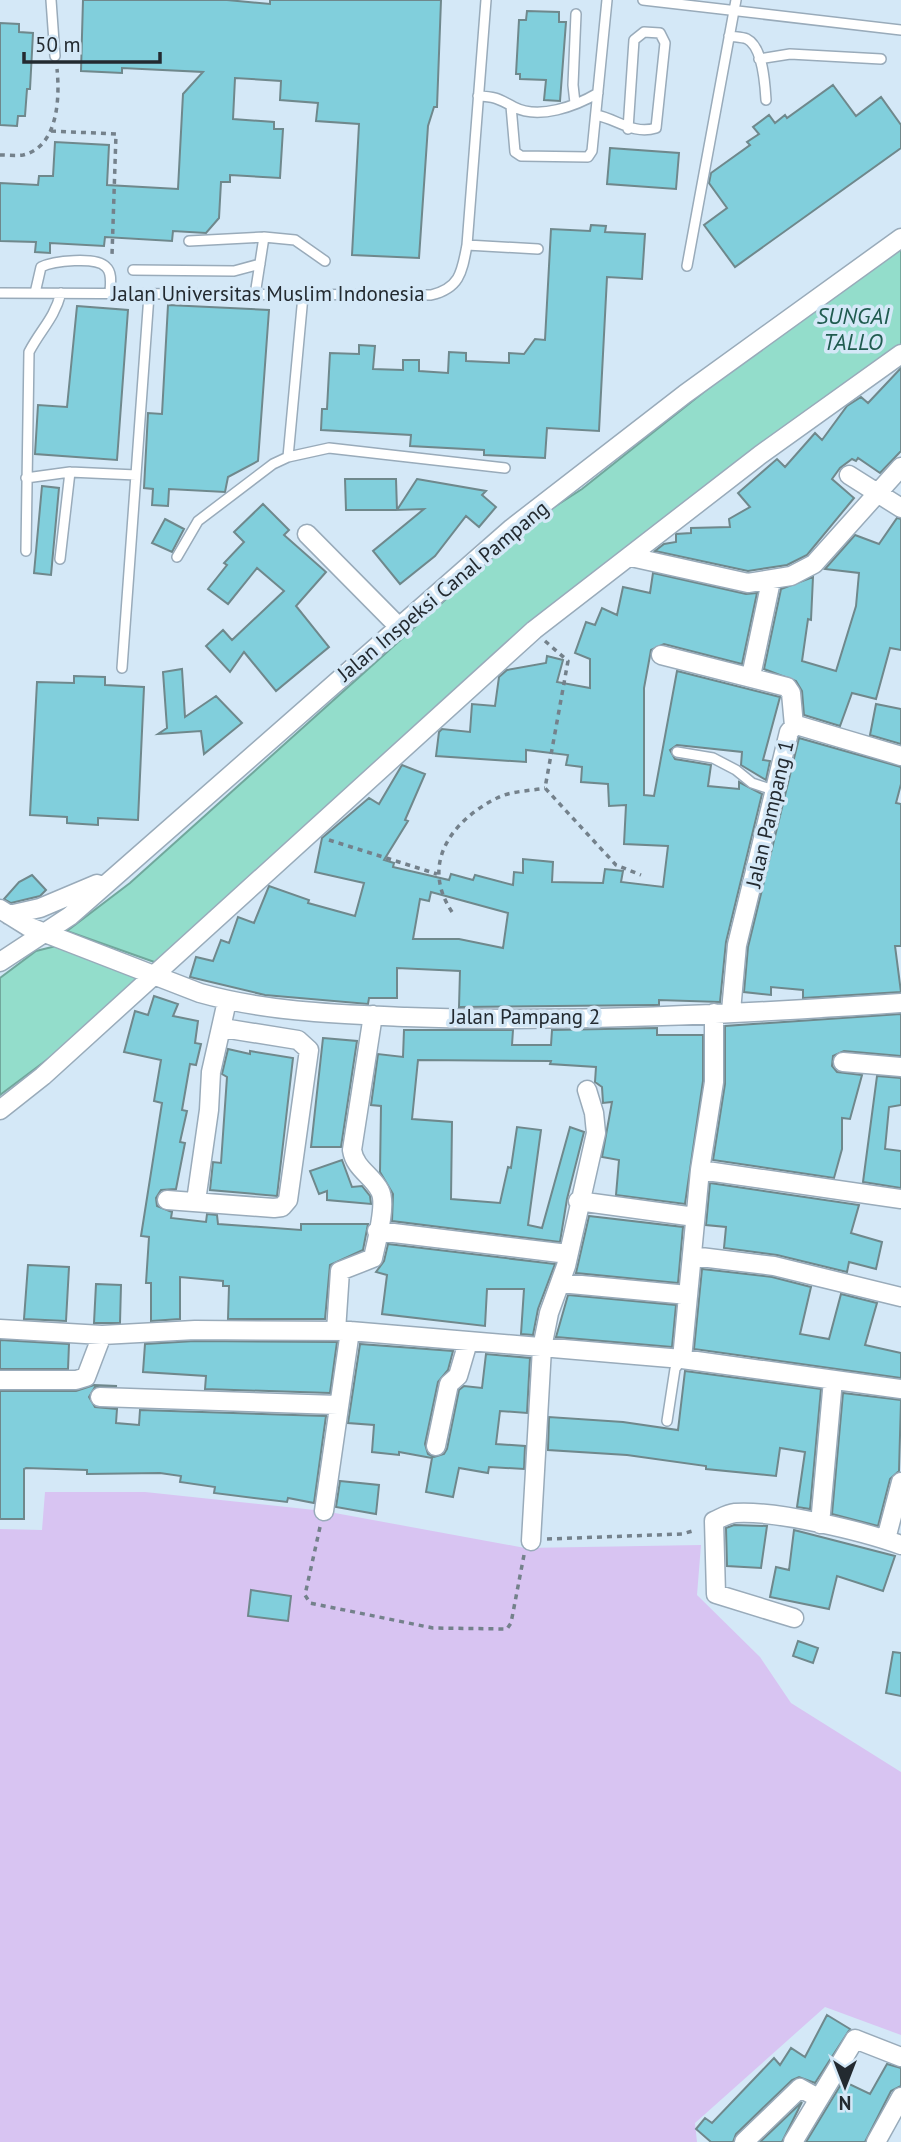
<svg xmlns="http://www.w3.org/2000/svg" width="901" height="2142" font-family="'PT Sans',sans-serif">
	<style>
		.green { fill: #d8c4f2 }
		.water { fill: #93ddcb; stroke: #71a79c; stroke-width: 2 }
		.building { fill: #81cfdc; stroke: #6f888c; stroke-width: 2; fill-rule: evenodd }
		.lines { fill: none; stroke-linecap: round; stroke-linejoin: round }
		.service-casing { stroke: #99abba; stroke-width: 12 }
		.minor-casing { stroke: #99abba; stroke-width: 21 }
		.path { stroke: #74818b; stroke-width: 3.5; stroke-dasharray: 5 5; stroke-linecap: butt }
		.service { stroke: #fff; stroke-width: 9 }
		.minor { stroke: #fff; stroke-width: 18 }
		.labels { text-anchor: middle; stroke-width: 7; stroke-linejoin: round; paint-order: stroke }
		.street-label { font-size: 21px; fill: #232a30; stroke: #d4e8f7 }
		.water-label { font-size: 23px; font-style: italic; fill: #1f5b4f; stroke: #d4e8f7 }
	</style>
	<rect width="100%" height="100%" fill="#d4e8f7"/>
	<path class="green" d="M45 1492H145L324 1511 525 1548 701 1545 697 1595 760 1657 791 1703 901 1772V2035L825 2007 695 2123 697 2142H0V1529L42 1530Z"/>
	<path class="water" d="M901 244V346L687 507 160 964 67 931 130 883 534 520 582 489 734 368Z
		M56 946 141 979 72 1041 0 1095V978L36 951Z"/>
	<path class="building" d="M83 0H227L270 4V0H441L437 107H434L428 126 419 258 352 255 359 124 316 121 318 103 280 100 281 81 235 78 233 119 274 122V129H283L280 178 230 175V182H221L219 218 206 233 173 231 172 241 105 237 104 246 50 243V253L35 252 36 242 0 241V183L38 185 39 176H53L55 142 109 145 107 185 178 189 183 94 203 72 122 68V73L81 71Z
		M527 11 559 12V22H566L560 101 544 100 546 80 520 79V74H516L519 20H526Z
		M0 23 19 24V32L33 33 30 89H27L25 116H18L17 126 0 125Z
		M833 85 856 116 881 97 901 125V148L735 267 704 225 727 208 709 183 711 173 750 145 747 142 759 134 753 127 769 115 775 123 785 115 787 118Z
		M610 148 679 153 676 189 607 184Z
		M591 225 606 226 605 232 645 234 642 279 607 277 599 431 547 428 545 458 484 455V450L410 446 411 435 321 430 322 409H327L330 353 359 354V345L375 346 373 369 403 370V360H419V371L448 373 449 352 466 353V361L509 363V353L524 354 535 339 545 340 551 229 590 231Z
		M168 305 269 310 258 461 228 477 225 492 169 489 168 506 152 505 153 489 144 488 148 413 162 414Z
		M77 306 128 310 117 460 35 454 38 405 67 407Z
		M901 368V451L880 473 858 458 856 461 852 459 840 468 832 479 854 498 807 555 787 565 748 571 655 551 664 544 676 542V534L691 533V528L730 527 729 519 750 507 738 493 777 459 785 467 815 433 822 440 847 406 861 397 868 403Z
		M345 479H396L397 510H346Z
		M417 479 486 491 482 495 496 507 479 527 466 516 435 556 400 584 373 551 424 509 397 510Z
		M42 486 59 488 51 575 34 573Z
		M263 504 289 530 284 535 326 572 296 606 329 647 276 691 244 652 230 672 206 646 223 630 232 640 284 591 257 568 228 604 208 589 227 565 224 563 244 542 234 532Z
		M897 518 901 519V650L890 648 876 699 852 693 840 726 804 715 802 691 796 681 764 669 781 589 813 577 811 620 808 619 802 661 836 671 856 606 859 573 825 569 855 535 879 544Z
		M165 519 184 529 172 552 152 543Z
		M653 573 746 594 757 593 742 664 664 644 651 650 644 688V795L654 796 677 671 780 697 763 760 770 761 766 780 741 765 742 752 677 745 670 750 675 759 711 765 708 786 739 789V782L762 794 726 942 720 1002 659 1000V1005H653L459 1007 460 971 397 968V998H369L368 1004 265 995 190 977 196 957 213 961 221 940 229 943 238 917 254 923 269 886 309 900 308 903 355 916 364 883 315 872 322 838 369 798 379 804 402 765 425 774 405 820 408 821 384 860 394 863 393 867 449 880 451 874 473 880 475 875 513 885 514 872 523 873V859L553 862 552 882 603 883 605 869 623 871 621 882 663 887 668 846 624 844 626 805 609 806 608 784 581 782 582 767 566 765 568 755 526 750V762L436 756 439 732 442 729 470 732 472 704 495 706 499 677 507 670 546 663 547 656 563 660 557 682 590 688V659L575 653 586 622 595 625 602 608 617 615 623 587 650 593ZM431 892 508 913 503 948 459 939H413L420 899 429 901Z
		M182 669 185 717 216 696 242 723 204 754 201 731 158 734 167 728 163 672Z
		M74 676 105 677V685L144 687 138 820 98 818V825L67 823V817L30 815 37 682 74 683Z
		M876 704 901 709V744L870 735Z
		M799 738 901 767V784L896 803 901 804V946H895L901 992 803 998V990L771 987V995L744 992 748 947Z
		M32 875 46 890 40 896 11 903 4 899 19 882Z
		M154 996 178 1004 173 1016 198 1021 195 1043 201 1044 196 1065 190 1064 182 1110 187 1111 180 1142 185 1143 176 1189 161 1190 156 1198 157 1206 172 1212 171 1218 206 1222 207 1214 217 1215 218 1224 301 1230V1224H368L363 1250 330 1265 325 1319H228L229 1286H223V1281L180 1277V1319L151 1321V1283H146L149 1237 141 1236 162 1103 154 1101 161 1060 124 1052 135 1011 148 1015Z
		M901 1014V1056L844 1051 833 1056 832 1066 837 1072 862 1075 850 1119 842 1118V1149L834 1178 713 1160 725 1084V1026Z
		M657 1028V1035H703V1081L685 1204 616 1195 619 1160 602 1157 612 1102 603 1103 602 1087 595 1082 596 1067 550 1064 551 1061 418 1060 412 1119 452 1122 451 1199 500 1203 508 1167 511 1168 517 1127 541 1130 528 1225 542 1228 570 1127 584 1132 567 1199 560 1242 392 1221 393 1194 380 1172 381 1106 371 1105 378 1054 403 1057 404 1030H513L512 1045H551L552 1030Z
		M323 1038 357 1041 341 1147H311Z
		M228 1049 250 1054V1051L293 1058 277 1196 210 1190 213 1162 221 1163 227 1077 222 1074Z
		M877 1076 901 1078V1105L889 1107 885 1149 901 1151V1188L863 1182Z
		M342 1160 352 1187 362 1186 370 1196 371 1204 327 1200V1191L319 1194 310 1171Z
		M710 1183 859 1205 851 1233 882 1242 876 1269 849 1262 847 1272 777 1255 724 1248 726 1227 706 1225Z
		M589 1216 683 1227 678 1283 576 1273Z
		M388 1244 555 1264 538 1309 533 1335 521 1334 524 1289H487L485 1326 382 1314 387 1275 376 1272 384 1261Z
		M28 1265 69 1267 66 1321 24 1319Z
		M702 1269 772 1277 811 1287 800 1334 829 1339 841 1294 877 1303 865 1345 901 1353V1378L694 1349Z
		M96 1284 121 1285 120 1323H94Z
		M568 1295 676 1305 672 1347 556 1337Z
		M0 1340 69 1344 68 1369H0Z
		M195 1341 337 1342 330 1393 205 1389 206 1376 143 1372 145 1344Z
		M360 1344 453 1351 448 1370 438 1382 425 1444 428 1454 434 1457 444 1454 447 1449 459 1390 464 1386 482 1388 486 1354 530 1358 527 1413 500 1411 496 1444 525 1446 524 1469 489 1467 488 1473 459 1468 453 1497 426 1492 432 1458 399 1452V1455L372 1452 374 1425 348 1423Z
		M685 1371 821 1389 810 1509 797 1507 805 1452 780 1448 776 1476 706 1469V1466L627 1455 548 1450 549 1417 623 1422 678 1430Z
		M94 1385 117 1386 95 1387 89 1397 95 1407 117 1409 116 1423 139 1425 140 1410 326 1416 314 1503 288 1498 287 1502 214 1493 215 1487 180 1482 181 1476 160 1473 87 1474V1470L26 1468 24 1469V1519H0V1391H76Z
		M843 1393 901 1400 899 1471 890 1479 878 1526 832 1514Z
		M340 1481 379 1485 376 1514 336 1507Z
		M734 1525 767 1526 761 1568 727 1566 726 1528Z
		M794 1530 895 1556 883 1591 837 1576 829 1609 770 1597 776 1567 789 1570Z
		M251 1590 291 1596 288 1621 248 1616Z
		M798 1641 818 1648 813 1663 793 1656Z
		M893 1652 901 1653V1696L886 1693Z
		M827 2015 850 2029 815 2083 799 2077 792 2080 736 2134 733 2142H711L696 2129 705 2118 712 2123 774 2058 780 2065 791 2048 805 2057Z
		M887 2064 901 2068V2086L891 2091 865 2142H806L843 2081 870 2094Z
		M802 2102 782 2142H760Z"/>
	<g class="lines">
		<g class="service-casing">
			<path id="service" d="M51 0 55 56
				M643 0 901 30
				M729 36C734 37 742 37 747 39 763 47 765 84 766 100
				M759 59 790 54 881 59
				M478 96C498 97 498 99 514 107 539 120 576 106 598 93
				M575 103 573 85 576 14
				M511 106 515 152 521 156 588 157 592 151 607 0
				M596 115C617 119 633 135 656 128L665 43 660 33 644 32 634 40 628 129
				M189 241 264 237
				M467 245 538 249
				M687 266 736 0
				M133 270 234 271 260 264
				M0 293 431 295C460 288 462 272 467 245L486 0
				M35 293 41 267C53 261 96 256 106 267 113 273 110 286 110 294
				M255 295 264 237 295 240 325 261
				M288 457 303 296
				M26 478 70 472 136 475
				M26 551 29 352C41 329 54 319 61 293
				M177 557 198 521 273 464 288 457 329 448 505 468
				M60 559 70 472
				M122 668 149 295
				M677 752 713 758 736 770 752 783 773 790
				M667 1421 675 1369 682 1359"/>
		</g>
		<g class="minor-casing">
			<path id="minor" d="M849 475 901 508
				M307 534 399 627
				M631 557 748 583 791 576 814 564 901 467
				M661 655 787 687 791 693 794 726
				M751 676 771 581
				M0 909 27 926 200 993C267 1012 337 1014 406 1017 570 1023 737 1014 901 1003
				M9 915 40 908 97 884
				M0 962 70 916 512 528 685 394 901 238
				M731 1011 737 945 789 732 794 726H800L901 756
				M843 1062 901 1067
				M0 1110 43 1076 534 630 760 455 901 354
				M700 1170 901 1199
				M167 1200 274 1208 282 1207 288 1200 309 1050 298 1040 223 1028
				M196 1201 209 1110 211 1072 227 1001
				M578 1201 695 1217
				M377 1231 568 1254
				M692 1256 774 1266 901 1297
				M560 1283 688 1295
				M0 1329 102 1335 195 1330 350 1331 682 1359 901 1389
				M336 1331 340 1271 373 1258C376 1244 387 1204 380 1191 372 1175 355 1169 352 1150L373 1015
				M682 1359 700 1170 714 1082V1013
				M0 1380H76L86 1377 102 1335
				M100 1397 338 1405
				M436 1446 449 1384 458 1376 468 1342
				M324 1511 350 1331
				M820 1524 833 1380
				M886 1539 901 1482
				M531 1541 542 1348 549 1313 566 1266 596 1133 594 1113 587 1090
				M794 1618 716 1594 714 1521C721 1518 727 1514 735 1513 774 1510 863 1531 901 1545
				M744 2142 800 2088 818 2098
				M793 2142 855 2039 901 2057
				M876 2142 901 2097"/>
		</g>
		<path class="path" d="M51 131 116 134 112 255
			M0 155C7 155 16 156 23 155 58 147 60 98 57 69
			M545 641 568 661 545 788 616 865 641 875
			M329 840 437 874
			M452 912C420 864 451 821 497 798 510 791 530 791 545 788
			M320 1527 305 1595 310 1603 433 1628 507 1629 511 1623 524 1555
			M547 1539 682 1534 696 1530"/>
		<use href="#service" class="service"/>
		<use href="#minor" class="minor"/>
	</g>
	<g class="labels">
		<g class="street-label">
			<text x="268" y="301">Jalan Universitas Muslim Indonesia</text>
			<text transform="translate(443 591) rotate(-40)" y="7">Jalan Inspeksi Canal Pampang</text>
			<text transform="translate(770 814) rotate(-77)" y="7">Jalan Pampang 1</text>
			<text x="525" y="1024">Jalan Pampang 2</text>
		</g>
		<g class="water-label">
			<text x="853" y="324">SUNGAI<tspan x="853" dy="26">TALLO</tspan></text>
		</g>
	</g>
	<g transform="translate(845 2086) rotate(180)" stroke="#d4e8f7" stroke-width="5" paint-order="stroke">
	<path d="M0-5L12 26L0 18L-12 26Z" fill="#232a30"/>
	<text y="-10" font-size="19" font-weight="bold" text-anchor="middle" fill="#232a30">N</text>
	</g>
	<path d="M24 52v10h136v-10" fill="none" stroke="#232a30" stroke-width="3.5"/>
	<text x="35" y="52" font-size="21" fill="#232a30" stroke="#d4e8f7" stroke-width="5" paint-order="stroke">50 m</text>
</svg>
